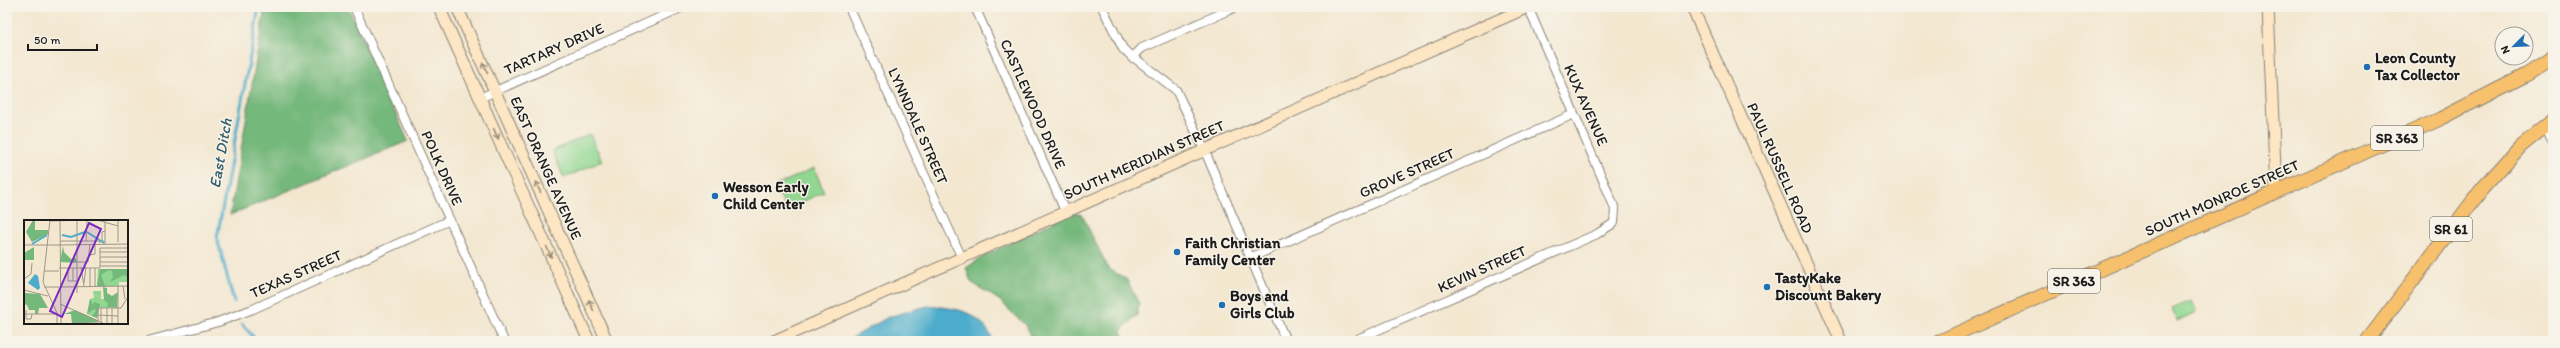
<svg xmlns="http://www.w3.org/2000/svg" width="2560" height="348" font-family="Itim,sans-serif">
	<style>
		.green { fill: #91d791; stroke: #567a56 }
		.forest { fill: #74b87b; stroke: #486a4c }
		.water { fill: #4caccb; stroke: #346474 }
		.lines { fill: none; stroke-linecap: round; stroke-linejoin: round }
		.stream { stroke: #4caccb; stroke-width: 3 }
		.street-casing { stroke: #888276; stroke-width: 10 }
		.secondary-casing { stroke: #888276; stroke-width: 13 }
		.primary-casing { stroke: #888276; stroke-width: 15 }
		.street { stroke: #fff; stroke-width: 8 }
		.secondary { stroke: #fce6c4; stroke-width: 11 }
		.primary { stroke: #f7c06c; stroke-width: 13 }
		.oneway { stroke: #978b78 }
		.poi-dot { fill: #1f6fb2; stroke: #f7f3e8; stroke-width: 1.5 }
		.labels { text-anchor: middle; stroke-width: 3; stroke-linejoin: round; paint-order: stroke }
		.shield { fill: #f7f3e8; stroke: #5e5c59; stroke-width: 1 }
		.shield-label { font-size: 14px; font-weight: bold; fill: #1c1c1c }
		.street-label { font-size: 15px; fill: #1c1c1c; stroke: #f7f3e8 }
		.poi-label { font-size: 15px; font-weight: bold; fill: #1c1c1c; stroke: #f7f3e8; text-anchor: start }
		.water-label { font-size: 16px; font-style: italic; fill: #325d6b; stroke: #f7f3e8 }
		.inset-river { fill: none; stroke: #4caccb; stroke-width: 2 }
		.inset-road { fill: none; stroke: #9d9688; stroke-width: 1 }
		.view { fill: #7b2cbf; fill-opacity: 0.15; stroke: #7b2cbf; stroke-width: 2 }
		.inset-edge { fill: none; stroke: #1c1c1c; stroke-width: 2 }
	</style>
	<rect width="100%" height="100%" fill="#f7f3e8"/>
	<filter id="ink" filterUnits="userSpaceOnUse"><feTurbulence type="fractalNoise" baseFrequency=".025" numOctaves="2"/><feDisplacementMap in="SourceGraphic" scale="8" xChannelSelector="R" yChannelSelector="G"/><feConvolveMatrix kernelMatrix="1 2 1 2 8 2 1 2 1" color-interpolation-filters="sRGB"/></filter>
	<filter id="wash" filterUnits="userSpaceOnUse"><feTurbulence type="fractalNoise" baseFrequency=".012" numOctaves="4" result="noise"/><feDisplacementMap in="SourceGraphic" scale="16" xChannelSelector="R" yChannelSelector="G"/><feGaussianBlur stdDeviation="0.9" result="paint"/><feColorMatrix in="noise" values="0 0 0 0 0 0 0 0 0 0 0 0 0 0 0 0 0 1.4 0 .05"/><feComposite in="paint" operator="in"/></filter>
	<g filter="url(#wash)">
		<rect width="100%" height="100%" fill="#f3e7d0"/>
		<path class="green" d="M590 134 602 161 564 178 552 151Z
			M814 168 824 192 786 209 775 186Z
			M2191 301 2196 312 2177 321 2172 309Z"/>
		<path class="forest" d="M265 7H348L408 141 230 215Z
			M1072 212 1082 215 1108 268 1127 280 1139 304 1137 315 1121 331 1125 341H1033L1025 325 999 300 971 282 966 268 984 256Z"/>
		<path class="water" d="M927 306C959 308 978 310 994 341H847L888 317Z"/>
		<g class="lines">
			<path class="stream" d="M234 302 217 238 259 7
				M242 324 257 341"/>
		</g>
	</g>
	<g filter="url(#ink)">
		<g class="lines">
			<g class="street-casing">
				<path id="street" d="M354 7 504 341
					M849 7 961 256
					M975 7 1065 211
					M1102 7 1123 49 1176 90 1204 149 1286 341
					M1132 58 1142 48 1236 7
					M480 98 683 7
					M2545 126 2553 144
					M1250 258 1574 114
					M148 341 218 322 253 309 450 220
					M1353 341 1597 234 1614 223 1615 209 1609 194 1528 7"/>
			</g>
			<g class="secondary-casing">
				<path id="secondary" d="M439 7 589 341
					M457 7 607 341
					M1692 7 1841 341
					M2268 7 2276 191
					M774 341 1528 7"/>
			</g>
			<g class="primary-casing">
				<path id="primary" d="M1940 341 2440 119 2526 75 2553 58
					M2367 341 2482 189 2521 146 2553 120"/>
			</g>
			<use href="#street" class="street"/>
			<use href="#secondary" class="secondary"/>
			<use href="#primary" class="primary"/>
		</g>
		<defs><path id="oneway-shaft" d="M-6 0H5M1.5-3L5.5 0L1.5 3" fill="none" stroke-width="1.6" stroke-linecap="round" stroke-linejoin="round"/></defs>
		<g class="oneway">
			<use href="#oneway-shaft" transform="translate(485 68) rotate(-114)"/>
			<use href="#oneway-shaft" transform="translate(496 134) rotate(66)"/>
			<use href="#oneway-shaft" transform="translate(538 187) rotate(-114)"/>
			<use href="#oneway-shaft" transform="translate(549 252) rotate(66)"/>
			<use href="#oneway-shaft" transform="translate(591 305) rotate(-114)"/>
		</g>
	</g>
	<g class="poi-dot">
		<circle cx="2367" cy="67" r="4"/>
		<circle cx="715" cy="196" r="4"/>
		<circle cx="1177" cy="252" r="4"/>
		<circle cx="1767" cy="287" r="4"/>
		<circle cx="1222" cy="305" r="4"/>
	</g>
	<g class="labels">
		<g class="shield">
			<rect x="2371" y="126" width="52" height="24" rx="3"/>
			<rect x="2430" y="217" width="42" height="24" rx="3"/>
			<rect x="2048" y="269" width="52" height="24" rx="3"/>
		</g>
		<g class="shield-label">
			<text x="2397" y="143">SR 363</text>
			<text x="2451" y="234">SR 61</text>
			<text x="2074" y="286">SR 363</text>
		</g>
		<g class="street-label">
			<text transform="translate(554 49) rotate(-24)" y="5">TARTARY DRIVE</text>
			<text transform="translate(1033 104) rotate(66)" y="5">CASTLEWOOD DRIVE</text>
			<text transform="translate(1586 105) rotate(66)" y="5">KUX AVENUE</text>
			<text transform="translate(918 126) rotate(66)" y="5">LYNNDALE STREET</text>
			<text transform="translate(1144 160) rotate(-24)" y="5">SOUTH MERIDIAN STREET</text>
			<text transform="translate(442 168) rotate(66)" y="5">POLK DRIVE</text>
			<text transform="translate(546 168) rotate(66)" y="5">EAST ORANGE AVENUE</text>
			<text transform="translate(1780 168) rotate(66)" y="5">PAUL RUSSELL ROAD</text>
			<text transform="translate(1407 173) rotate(-24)" y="5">GROVE STREET</text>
			<text transform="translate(2222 198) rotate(-24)" y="5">SOUTH MONROE STREET</text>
			<text transform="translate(1482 269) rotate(-24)" y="5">KEVIN STREET</text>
			<text transform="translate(296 274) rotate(-24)" y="5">TEXAS STREET</text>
		</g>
		<g class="poi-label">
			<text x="2375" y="63">Leon County<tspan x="2375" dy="17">Tax Collector</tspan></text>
			<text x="723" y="192">Wesson Early<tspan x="723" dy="17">Child Center</tspan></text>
			<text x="1185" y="248">Faith Christian<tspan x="1185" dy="17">Family Center</tspan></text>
			<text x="1775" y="283">TastyKake<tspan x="1775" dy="17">Discount Bakery</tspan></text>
			<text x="1230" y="301">Boys and<tspan x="1230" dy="17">Girls Club</tspan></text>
		</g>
		<g class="water-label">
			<text transform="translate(220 153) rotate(-80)" y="6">East Ditch</text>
		</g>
	</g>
	<g transform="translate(24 220)">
		<rect width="104" height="104" fill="#f3e7d0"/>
		<path d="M74 49H104V62H95V66H73ZM69 71H77V79H87L86 88H74L73 98 63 94 66 79 70 78Z" fill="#91d791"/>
		<path d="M9 0H11V10H24V14L8 22 2 12ZM39 26 40 32 47 39 52 38 53 43 36 42ZM10 27V40H0V33ZM76 49H104V58L100 55 86 62 89 57 88 51 85 50 77 55 81 66H73ZM79 67 83 68V73L88 76 94 72 93 88 83 87 84 83 80 80ZM0 73 16 74 24 88H15L14 94H11V90H5L3 85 0 84ZM66 79 69 85 70 82 76 84 73 98 68 96 72 91 70 89 63 94ZM51 90 73 100V102L48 104 47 94H40Z" fill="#74b87b"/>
		<path d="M11 54 14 56 16 68 14 70 4 63Z" fill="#4caccb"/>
		<path class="inset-river" d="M63 12 80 23M38 15 47 17 61 12M8 24 23 15"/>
		<path class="inset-road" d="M26 0 19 62 33 93V104M36 0 37 104M53 0V73M73 0 94 6M94 0V22M26 1 67 0M81 11 78 12V20L81 22M37 21H75L76 23M62 21 63 1M81 24V0M0 25H36M36 25 104 24M76 32H104M66 35 71 34V24M76 37H104M53 42H64L66 24M76 42H104M76 46H104M57 47 60 66M35 48H76V28H104M44 48V61H53M20 51H35M0 59 7 54 8 43M49 61V48M60 63 62 47M66 66V48M71 66V48M99 66 101 79M20 67H35M37 67 104 66M0 70 24 76M36 84 81 104M83 88V104M2 90V99H7L8 94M0 94H33M74 95 94 96M52 103H73M0 104H26M74 104V88H97L104 77M77 104V88M88 104V88M94 104V66"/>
		<path class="view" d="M65 3 77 9 38 97 26 91Z"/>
		<rect width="104" height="104" class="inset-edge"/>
	</g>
	<rect width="2560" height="348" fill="none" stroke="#f7f3e8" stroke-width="24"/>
	<g transform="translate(2514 46) rotate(246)"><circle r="19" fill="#f7f3e8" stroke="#9f9d96"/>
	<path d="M0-3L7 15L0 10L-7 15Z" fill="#1f6fb2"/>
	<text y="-6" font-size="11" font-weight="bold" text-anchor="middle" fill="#1c1c1c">N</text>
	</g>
	<path d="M28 44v6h69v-6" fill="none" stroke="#1c1c1c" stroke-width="2"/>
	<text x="34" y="44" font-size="12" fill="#1c1c1c" stroke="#f7f3e8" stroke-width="3" paint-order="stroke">50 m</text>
</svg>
